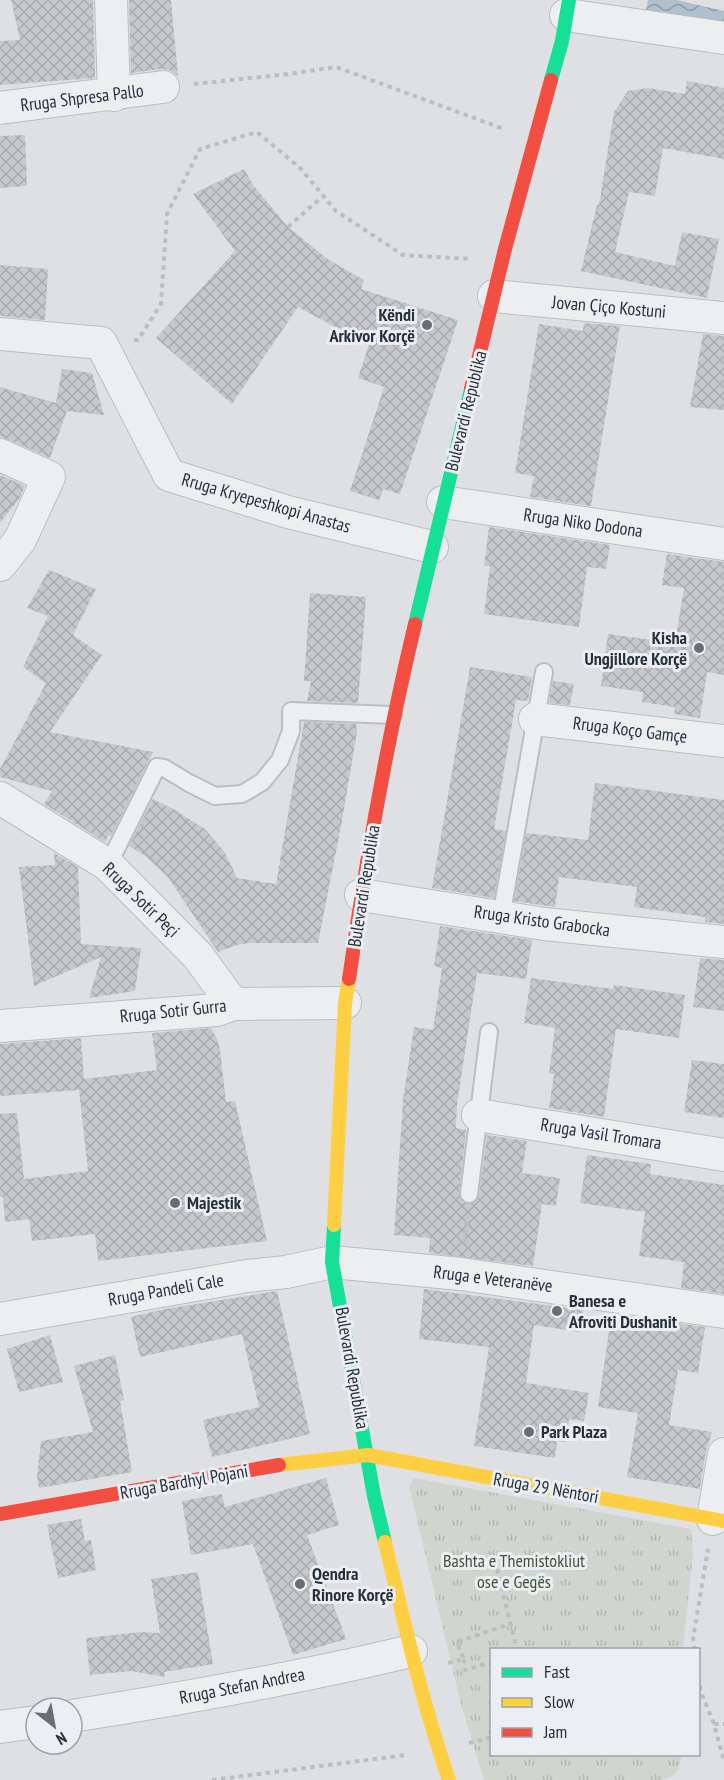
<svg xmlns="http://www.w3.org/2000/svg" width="724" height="1780" font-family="'PT Sans Narrow',sans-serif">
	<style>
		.park { fill: url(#park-tufts) }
		.water { fill: url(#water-waves) }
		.building { fill: url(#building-cross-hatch) }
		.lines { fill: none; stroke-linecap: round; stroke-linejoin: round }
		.lane-casing { stroke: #bcbec1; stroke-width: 20 }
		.street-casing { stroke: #bcbec1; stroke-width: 34 }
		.path { stroke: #bcbfc1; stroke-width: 4; stroke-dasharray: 4.5 4.5; stroke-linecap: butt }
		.lane { stroke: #edeeef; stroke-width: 16 }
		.street { stroke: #edeeef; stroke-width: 32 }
		.fast { stroke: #16e098; stroke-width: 14 }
		.slow { stroke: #ffcf43; stroke-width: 14 }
		.jam { stroke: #f24e42; stroke-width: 14 }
		.poi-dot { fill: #686e74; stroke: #ebeff3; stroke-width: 2 }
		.labels { text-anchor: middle; stroke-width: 6; stroke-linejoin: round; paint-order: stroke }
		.street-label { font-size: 18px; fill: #283039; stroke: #ebeff3 }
		.poi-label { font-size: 18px; font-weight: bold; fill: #283039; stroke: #ebeff3; text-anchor: start }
		.park-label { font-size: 18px; fill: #3f5336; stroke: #ebeff3 }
	</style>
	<defs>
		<pattern id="park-tufts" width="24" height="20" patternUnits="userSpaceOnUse" patternTransform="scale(1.5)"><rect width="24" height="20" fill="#d0d6cf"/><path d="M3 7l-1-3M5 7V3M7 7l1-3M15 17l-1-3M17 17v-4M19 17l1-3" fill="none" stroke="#b3b8b2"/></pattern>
		<pattern id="water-waves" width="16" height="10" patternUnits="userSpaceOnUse" patternTransform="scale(1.5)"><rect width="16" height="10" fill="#aec0cb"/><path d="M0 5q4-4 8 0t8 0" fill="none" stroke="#8e9ca6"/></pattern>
		<pattern id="building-cross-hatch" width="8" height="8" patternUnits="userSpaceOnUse" patternTransform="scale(1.5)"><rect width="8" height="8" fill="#c6c8cb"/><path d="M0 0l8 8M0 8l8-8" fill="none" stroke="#aaacaf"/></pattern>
	</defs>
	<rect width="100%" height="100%" fill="#dee0e3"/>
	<path class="park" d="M414 1478 691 1529 693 1554 683 1649 492 1650V1754L681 1755C681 1768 676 1777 662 1780H484L461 1704 409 1486Z"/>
	<path class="water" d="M648 0H676L724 11V28L646 10Z"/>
	<path class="building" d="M11 0H93L95 78 0 85V41L20 40Z
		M129 0H171L178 76 169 70 161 69 131 73Z
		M687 81 724 88V159L663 148 655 196 629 192 615 252 675 266 682 232 719 239 707 298 581 271 597 205H599L614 112 628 91 648 88 685 94Z
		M25 135 27 186 0 188V136Z
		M244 169 253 185 288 227 329 260 364 280 361 289 458 320 400 494 383 489 379 500 350 491 384 387 358 378 371 338 333 326 298 307 232 404 156 338 235 251 193 194Z
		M0 265 48 269 45 320 0 316Z
		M584 323 620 326 591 506 530 497 534 476 515 473 539 324 583 331Z
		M703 334 724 336V410L690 407Z
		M62 369 92 373 104 415 67 411 50 458 7 439 0 437V387L56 403Z
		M0 475 25 486 19 499 0 523Z
		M489 527 610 545 606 569 587 567 579 627 484 614 490 566H484Z
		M667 554 724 562V675L707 672 700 718 674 714 675 707 642 702 643 692 601 686 608 634 675 643 684 588 662 585Z
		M49 570 96 589 73 635 102 655 50 732 153 752 111 836 109 835 105 842 44 804 52 791 0 777V769L46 683 23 667 48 616 27 608Z
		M310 593 366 597 358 703 307 701 311 681H304Z
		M470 667 532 677 528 701 516 700 494 829 506 831 494 898 432 888Z
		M553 681 574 684 570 705 549 703Z
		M304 722 356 724 357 732 341 826 318 943H248L237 945 218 952 167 876 144 855 129 846 153 799 173 809 205 829 224 851 237 878 276 884Z
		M595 783 724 800V924L705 922V917L634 907 637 887 559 877 555 907 514 901 526 833 588 840Z
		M54 853 78 867 81 944 141 948 135 991 89 998 101 957 34 986 19 867 55 865Z
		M440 926 532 940 526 979 477 973 457 1104 456 1128 466 1130 459 1193 460 1199 463 1203H474L479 1196 487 1135 527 1141 522 1173 560 1178 556 1206 542 1204 533 1266 429 1253 430 1238 394 1235 403 1100 414 1027 433 1030 442 968 434 966Z
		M700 958 724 960V1011L693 1007Z
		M531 978 613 989 614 985 685 995 679 1038 616 1029 604 1117 549 1108 554 1074H549L555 1028 524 1023Z
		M211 1028 217 1039 220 1050 226 1102 235 1101 267 1241 98 1261 95 1234 32 1241 29 1219 5 1222 3 1197H0V1114L17 1113 24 1179 88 1171 79 1090 0 1096V1044L81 1038 84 1079 157 1070 152 1033Z
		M692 1060 724 1064V1118L684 1112Z
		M587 1155 651 1164 650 1174 724 1185V1294L681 1288 684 1262 639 1256 645 1212 580 1203Z
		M424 1289 583 1310 580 1332 534 1325 526 1383 589 1393 584 1421 569 1419 565 1442 557 1441 555 1458 474 1446 489 1347 419 1339Z
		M277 1291 310 1434 212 1457 203 1420 259 1407 242 1334 140 1357 131 1317 165 1309Z
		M676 1323 705 1327 698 1373 678 1370 669 1425 712 1432 706 1451 700 1489 627 1477 638 1413 598 1407 610 1324 675 1332Z
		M50 1335 63 1382 19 1392 7 1349Z
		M115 1355 124 1400 120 1401 132 1472 39 1488 37 1477 41 1441 93 1432 74 1366Z
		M326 1478 339 1525 307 1535 346 1639 293 1655 253 1544 191 1555 182 1501 222 1494 225 1507Z
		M81 1519 85 1541 91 1540 96 1570 58 1578 47 1525Z
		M198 1572 213 1664 164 1672 165 1677 131 1671 90 1675 86 1638 141 1632 160 1633 151 1579Z"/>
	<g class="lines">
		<g class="lane-casing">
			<path id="lane" d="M108 865 157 767 164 768 189 783 215 796 242 794 262 782 280 760 291 731V711L393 715
				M501 917 544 672
				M469 1194 489 1032"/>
		</g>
		<g class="street-casing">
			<path id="street" d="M111 0 114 95
				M566 15 724 38
				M0 108 163 87
				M494 296 724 318
				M0 334 101 343 169 475 288 512 432 547
				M0 455 49 477 20 540 0 565
				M443 502 724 544
				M535 719 724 741
				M0 798 108 865 198 956 233 1004
				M361 895 544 924 724 942
				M0 1026 217 1010 233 1004 345 1003
				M478 1115 724 1155
				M0 1319 247 1276 286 1272 332 1262 461 1274 724 1312
				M713 1519 724 1454
				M72 1716C186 1698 299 1678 411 1651
				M0 1727 36 1722"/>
		</g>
		<path class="path" d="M194 84 289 74 336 67 504 129
			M288 227 323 196
			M134 340H138L161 304 167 214 200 149 257 132 301 169 336 211 403 255 470 259
			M464 1243 467 1218
			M497 1569 517 1650
			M695 1650 693 1639 708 1549
			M464 1659 465 1670 492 1662
			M448 1663 464 1659 457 1642 510 1624
			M698 1677 701 1692 714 1724 724 1761
			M714 1724H724
			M469 1743 492 1737
			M212 1780 406 1755"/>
		<use href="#lane" class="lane"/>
		<use href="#street" class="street"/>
		<path class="fast" d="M551 80 562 41 569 0
			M415 624 471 389
			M334 1225 332 1262 374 1496 385 1542"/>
		<path class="slow" d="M334 1225 345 1003 349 979
			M279 1465 368 1455 724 1521
			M385 1542C404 1622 422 1702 449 1780"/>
		<path class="jam" d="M471 389 505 249 551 80
			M349 979C366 860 387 741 415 624
			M0 1514 279 1465"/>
	</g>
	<g class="poi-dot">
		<circle cx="427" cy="325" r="6"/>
		<circle cx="699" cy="648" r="6"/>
		<circle cx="175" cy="1203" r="6"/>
		<circle cx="557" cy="1311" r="6"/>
		<circle cx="529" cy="1432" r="6"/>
		<circle cx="300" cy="1584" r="6"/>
	</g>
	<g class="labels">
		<g class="street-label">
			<text transform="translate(82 98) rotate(-7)" y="6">Rruga Shpresa Pallo</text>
			<text transform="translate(609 307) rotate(5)" y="6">Jovan Çiço Kostuni</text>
			<text transform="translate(466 411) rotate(-76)" y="6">Bulevardi Republika</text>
			<text transform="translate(266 503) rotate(16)" y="6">Rruga Kryepeshkopi Anastas</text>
			<text transform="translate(583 523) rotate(8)" y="6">Rruga Niko Dodona</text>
			<text transform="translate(630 730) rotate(7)" y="6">Rruga Koço Gamçe</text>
			<text transform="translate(364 886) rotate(-81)" y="6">Bulevardi Republika</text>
			<text transform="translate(141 900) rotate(44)" y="6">Rruga Sotir Peçi</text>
			<text transform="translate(542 921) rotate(8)" y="6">Rruga Kristo Grabocka</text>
			<text transform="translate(173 1011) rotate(-6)" y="6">Rruga Sotir Gurra</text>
			<text transform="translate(601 1134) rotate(9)" y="6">Rruga Vasil Tromara</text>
			<text transform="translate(493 1279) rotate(7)" y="6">Rruga e Veteranëve</text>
			<text transform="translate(166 1290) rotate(-10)" y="6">Rruga Pandeli Cale</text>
			<text transform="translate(352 1368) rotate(80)" y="6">Bulevardi Republika</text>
			<text transform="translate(184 1482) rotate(-10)" y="6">Rruga Bardhyl Pojani</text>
			<text transform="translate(546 1488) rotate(10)" y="6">Rruga 29 Nëntori</text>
			<text transform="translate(242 1686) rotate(-11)" y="6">Rruga Stefan Andrea</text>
		</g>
		<g class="poi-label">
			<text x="415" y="321" text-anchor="end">Këndi<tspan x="415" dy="21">Arkivor Korçë</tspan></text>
			<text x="687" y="644" text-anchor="end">Kisha<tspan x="687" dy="21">Ungjillore Korçë</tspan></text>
			<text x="187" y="1209">Majestik</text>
			<text x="569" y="1307">Banesa e<tspan x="569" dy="21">Afroviti Dushanit</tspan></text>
			<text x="541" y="1438">Park Plaza</text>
			<text x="312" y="1580">Qendra<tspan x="312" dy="21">Rinore Korçë</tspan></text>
		</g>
		<g class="park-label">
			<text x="514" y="1567">Bashta e Themistokliut<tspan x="514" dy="21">ose e Gegës</tspan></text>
		</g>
	</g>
	<rect x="490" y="1648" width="210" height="108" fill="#ebeff3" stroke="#9da3a9" stroke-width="1.5"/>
	<rect x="502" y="1668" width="30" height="9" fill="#16e098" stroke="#9da3a9" stroke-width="1.5"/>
	<text x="544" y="1678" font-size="18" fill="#283039">Fast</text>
	<rect x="502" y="1698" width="30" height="9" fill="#ffcf43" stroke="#9da3a9" stroke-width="1.5"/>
	<text x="544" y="1708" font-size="18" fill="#283039">Slow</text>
	<rect x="502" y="1728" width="30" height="9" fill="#f24e42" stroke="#9da3a9" stroke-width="1.5"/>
	<text x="544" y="1738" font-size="18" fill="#283039">Jam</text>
	<g transform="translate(54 1726) rotate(149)"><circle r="28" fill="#ebeff3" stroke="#9da3a9" stroke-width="1.5"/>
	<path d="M0-4.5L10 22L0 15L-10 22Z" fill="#686e74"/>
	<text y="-9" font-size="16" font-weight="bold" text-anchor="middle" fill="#283039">N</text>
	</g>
</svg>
